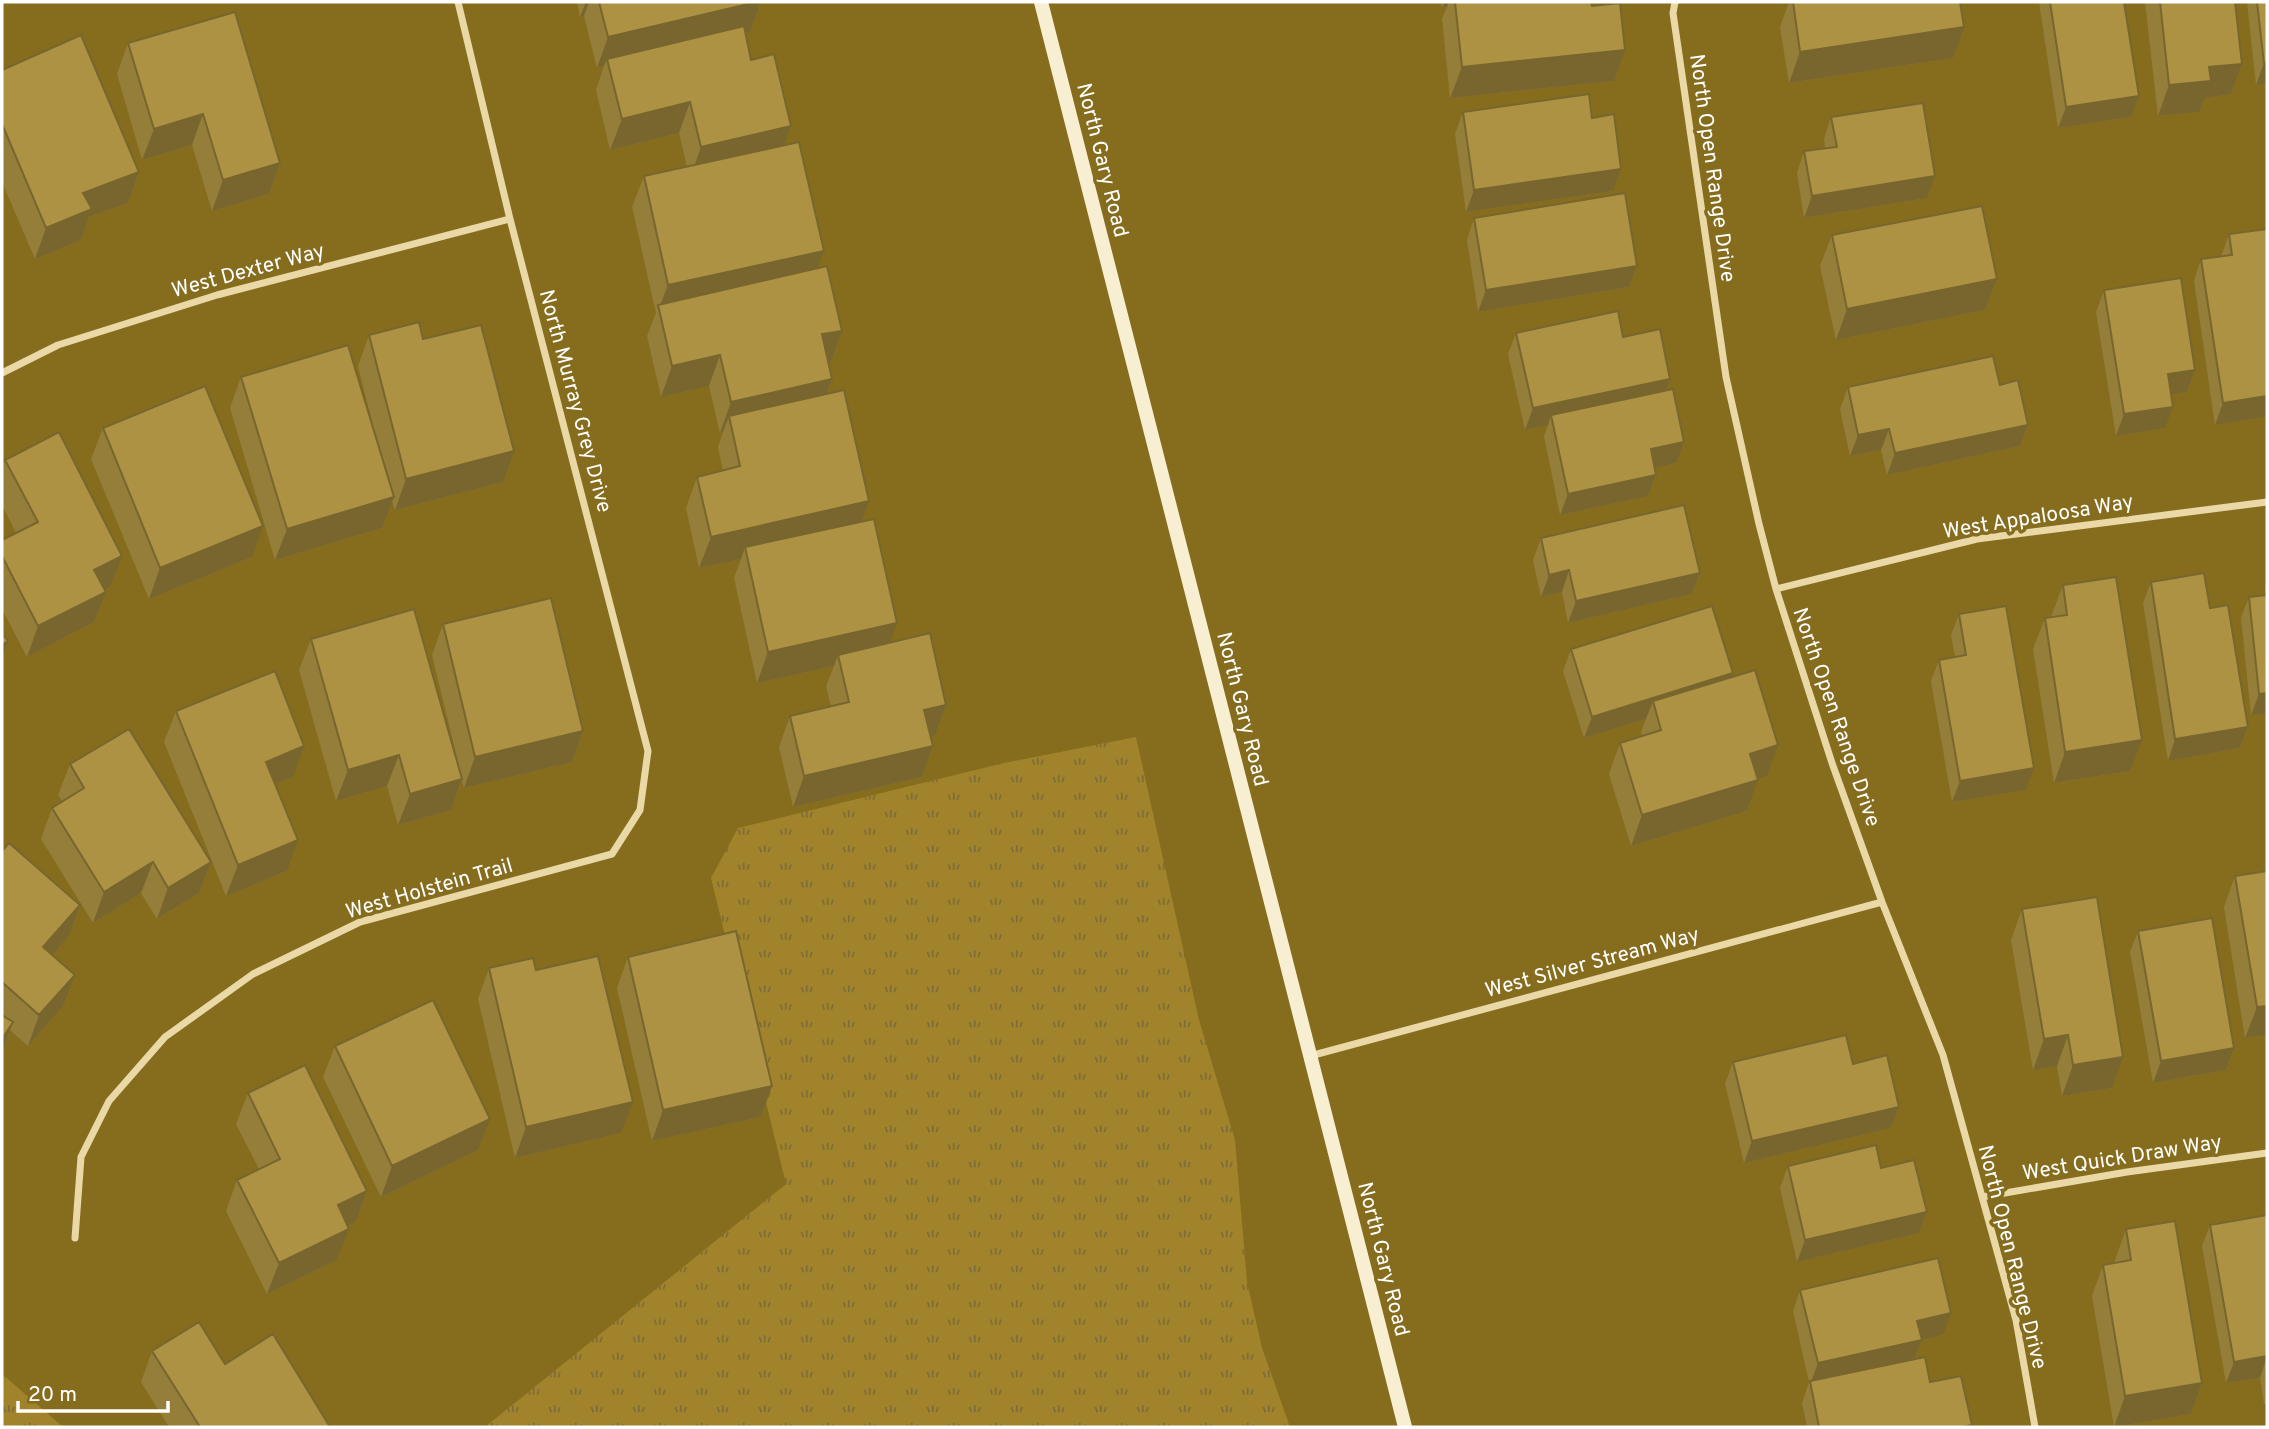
<svg xmlns="http://www.w3.org/2000/svg" width="2269" height="1429" font-family="Overpass,sans-serif">
	<style>
		.grass { fill: url(#grass-tufts) }
		.lines { fill: none; stroke-linecap: round; stroke-linejoin: round }
		.minor { stroke: #ead9a6; stroke-width: 7 }
		.secondary { stroke: #f8efd2; stroke-width: 14 }
		.wall { fill: #947e39 }
		.shaded-wall { fill: #78662e }
		.building { fill: #ac9242; stroke: #78662e; stroke-width: 2 }
		.labels { text-anchor: middle; stroke-width: 7; stroke-linejoin: round; paint-order: stroke }
		.street-label { font-size: 21px; fill: #fff; stroke: #866d1e }
	</style>
	<defs>
		<pattern id="grass-tufts" width="24" height="20" patternUnits="userSpaceOnUse" patternTransform="scale(1.75)"><rect width="24" height="20" fill="#a0832a"/><path d="M3 7l-1-3M5 7V3M7 7l1-3M15 17l-1-3M17 17v-4M19 17l1-3" fill="none" stroke="#7e6d38"/></pattern>
	</defs>
	<rect width="100%" height="100%" fill="#866d1e"/>
	<path class="grass" d="M1136 737 1199 1020 1235 1140 1247 1282 1262 1348 1290 1427H485L786 1184 711 878 738 828 1004 763Z
		M2 1374 63 1427H2Z"/>
	<g class="lines">
		<path class="minor" d="M1675 2 1673 13 1726 377 1759 524 1776 589 1832 763 1882 902 1943 1055 2016 1320 2035 1427
			M2 373 58 345 217 295 510 219
			M1776 589 1977 539 2267 502
			M1310 1056 1882 902
			M1982 1197 2127 1172 2267 1153
			M75 1238 81 1157 109 1101 165 1037 253 974 360 922 612 854 640 810 648 751 510 219 458 2"/>
		<path class="secondary" d="M1041 2 1405 1427"/>
	</g>
	<path class="wall" d="M577 2H761L750 32 745 33 751 60 791 126 784 145 817 268 842 331 831 362H828L832 379 827 394 869 501 861 522 890 642 946 705 935 736 931 737 933 746 922 777 793 807 779 747 790 716 831 706 826 686 834 666 757 683 734 578 741 559 699 568 686 508 697 477 723 471 718 447 723 432 720 433 709 386 661 397 647 336 656 313 632 207 644 176 687 167 679 133 610 150 596 90 604 66 597 68 584 16 580 17Z
		M1441 2H1591L1614 81 1450 98 1442 19 1447 7 1442 8Z
		M1789 2H1960L1953 58 1789 83 1780 27Z
		M2039 2H2124L2131 117 2058 128Z
		M2145 2H2235L2242 64 2231 94 2205 98 2199 112 2158 116Z
		M2247 2H2267V83L2256 85Z
		M128 43 280 163 269 194 212 211 192 145 142 160 117 74Z
		M2 70 139 172 128 203 89 217 81 240 35 259 2 182Z
		M1463 112 1592 118 1613 191 1466 212 1455 134Z
		M1831 117 1927 198 1804 218 1797 173 1804 151 1825 148 1824 139Z
		M1474 218 1637 266 1629 287 1478 312 1467 240Z
		M2229 234 2267 417 2215 425 2194 281 2201 259 2221 257Z
		M1832 235 1997 279 1985 310 1836 340 1820 266Z
		M2104 290 2195 370 2187 392 2171 394 2165 428 2116 436 2096 312Z
		M1516 333 1623 337 1670 379 1666 390 1676 463 1655 468 1656 475 1648 496 1560 515 1544 436 1548 425 1525 430 1508 354Z
		M369 335 423 339 503 482 395 510 392 501 382 528 275 560 230 408 241 377 378 446 358 366Z
		M2000 385 2028 425 2020 446 1887 475 1881 450 1850 456 1840 409 1848 387Z
		M103 428 252 557 149 599 91 459Z
		M5 460 110 587 105 590 94 622 27 657 2 609V540L16 533 2 505V470Z
		M1541 538 1700 573 1692 594 1568 623 1562 592 1541 597 1533 560Z
		M2267 580V714L2251 715 2241 618 2249 597 2266 595 2265 586Z
		M2151 582 2210 608 2248 727 2240 748 2168 761 2143 603Z
		M2063 585 2130 771 2054 783 2033 649 2045 618 2051 617Z
		M1959 614 2026 790 1952 802 1931 681 1939 660 1955 657 1951 635Z
		M443 624 583 731 572 762 464 788 462 780 451 810 398 825 387 786 336 801 299 670 311 639 459 766 432 655Z
		M1571 649 1733 673 1731 677 1767 776 1758 779 1747 811 1631 846 1609 774 1620 743 1642 736 1641 732 1646 719 1584 738 1563 671Z
		M176 711 293 777 276 784 287 871 226 896 164 742Z
		M70 764 211 862 199 893 157 919 141 893 93 923 41 839 52 808 63 802 58 795Z
		M2 851 80 905 69 936 52 955 63 1006 28 1046 10 1030 2 1052Z
		M2267 871V1037V1035L2245 1038 2224 907 2235 876Z
		M2022 909 2112 1088 2062 1096 2057 1066 2033 1070 2011 940Z
		M2138 931 2234 1048 2226 1070 2153 1083 2130 952Z
		M628 957 772 1086 761 1117 652 1141 617 988Z
		M489 968 536 970 621 1133 515 1158 478 999Z
		M335 1046 478 1150 381 1197 323 1077Z
		M1733 1062 1853 1064 1899 1107 1891 1128 1744 1163 1725 1084Z
		M248 1093 367 1191 356 1222 347 1226 337 1260 267 1294 226 1211 237 1180 259 1169 236 1124Z
		M1788 1166 1881 1168 1927 1212 1919 1233 1797 1262 1780 1188Z
		M2267 1215V1404H2264L2260 1378 2226 1383 2202 1246 2210 1225Z
		M2126 1229 2202 1383 2191 1414 2114 1427 2092 1296 2103 1265 2115 1263V1260Z
		M1800 1290 1943 1335 1922 1340 1915 1359 1930 1382 1972 1425 1971 1427H1807L1802 1403 1809 1382 1793 1311Z
		M152 1351 225 1364 330 1427H169L141 1382Z"/>
	<path class="shaded-wall" d="M586 2H589L584 16 580 17Z
		M757 2H761L750 32 609 65 607 59 604 66 597 68 608 37Z
		M1445 2H1449L1447 7 1442 8Z
		M1964 27 1953 58 1789 83 1800 52Z
		M1625 50 1614 81 1450 98 1462 67Z
		M2264 63H2267V83L2256 85Z
		M2242 64 2231 94 2205 98 2199 112 2158 116 2169 85 2209 67Z
		M2139 96 2131 117 2058 128 2066 107Z
		M690 102 679 133 610 150 622 119Z
		M203 114 192 145 142 160 154 129Z
		M791 126 780 157 690 178 701 147Z
		M280 163 269 194 212 211 223 180Z
		M1621 169 1613 191 1466 212 1474 190Z
		M139 172 128 203 89 217 81 240 35 259 46 228 83 193Z
		M1935 176 1927 198 1804 218 1812 196Z
		M824 251 812 282 659 308 668 285Z
		M1637 266 1629 287 1478 312 1486 290Z
		M1997 279 1985 310 1836 340 1847 309Z
		M842 331 831 362 811 365 822 334Z
		M720 355 709 386 661 397 672 366Z
		M2195 370 2187 392 2160 396 2168 374Z
		M832 379 821 410 729 416 723 432 720 433 731 402Z
		M1670 379 1662 401 1551 415 1548 425 1525 430 1533 408Z
		M2267 396V417L2215 425 2223 403Z
		M2173 407 2165 428 2116 436 2124 414Z
		M2028 425 2020 446 1887 475 1895 453Z
		M1889 429 1881 450 1850 456 1858 435Z
		M1684 442 1676 463 1643 471 1651 449Z
		M514 451 503 482 395 510 406 479Z
		M1656 475 1648 496 1560 515 1568 494Z
		M394 497 382 528 275 560 287 529Z
		M869 501 858 532 745 547 741 559 699 568 711 537Z
		M263 526 252 557 149 599 160 568Z
		M122 556 110 587 83 601 94 570Z
		M1569 570 1562 592 1541 597 1549 575Z
		M1700 573 1692 594 1568 623 1576 601Z
		M106 592 94 622 27 657 38 626Z
		M897 623 886 654 838 655 834 666 757 683 768 652Z
		M8 641 2 658V645Z
		M1733 673 1725 695 1653 701 1646 719 1584 738 1592 717Z
		M2267 693V714L2251 715 2259 694Z
		M946 705 935 736 913 741 924 710Z
		M2248 727 2240 748 2168 761 2175 739Z
		M583 731 572 762 464 788 475 757Z
		M2142 740 2130 771 2054 783 2065 752Z
		M1778 745 1767 776 1739 785 1750 754Z
		M304 746 293 777 255 793 266 762Z
		M933 746 922 777 793 807 804 776Z
		M399 755 387 786 336 801 348 770Z
		M2034 768 2026 790 1952 802 1960 781Z
		M462 779 451 810 398 825 410 794Z
		M1758 780 1747 811 1631 846 1642 815Z
		M298 840 287 871 226 896 238 865Z
		M153 862 141 893 93 923 104 892Z
		M211 862 199 893 157 919 168 888Z
		M80 905 69 936 32 978 43 947Z
		M75 975 63 1006 28 1046 39 1015Z
		M2267 1006V1035L2245 1038 2257 1007Z
		M13 1022 2 1052V1039Z
		M2068 1035 2057 1066 2033 1070 2044 1039Z
		M2234 1048 2226 1070 2153 1083 2161 1061Z
		M2123 1057 2112 1088 2062 1096 2073 1065Z
		M772 1086 761 1117 652 1141 663 1110Z
		M633 1102 621 1133 515 1158 526 1127Z
		M1899 1107 1891 1128 1744 1163 1752 1141Z
		M490 1119 478 1150 381 1197 392 1166Z
		M367 1191 356 1222 326 1236 338 1205Z
		M1927 1212 1919 1233 1797 1262 1805 1240Z
		M349 1229 337 1260 267 1294 279 1263Z
		M1951 1313 1943 1335 1922 1340 1914 1361 1810 1385 1818 1363 1917 1321Z
		M2267 1356 2260 1378 2226 1383 2234 1362Z
		M2202 1383 2191 1414 2114 1427 2125 1396Z"/>
	<path class="building" d="M599 2H757L608 37Z
		M1455 2H1591L1592 6 1620 3 1625 50 1462 67Z
		M1793 2H1960L1964 27 1800 52Z
		M2050 2H2124L2139 96 2066 107Z
		M2160 2H2235L2242 64 2209 67 2211 81 2169 85Z
		M2257 2H2267V63H2264Z
		M235 12 280 163 223 180 203 114 154 129 128 43Z
		M744 26 751 60 774 54 791 126 701 147 690 102 622 119 607 59Z
		M81 35 139 172 83 193 92 209 46 228 2 124V70Z
		M1589 94 1592 118 1614 114 1621 169 1474 190 1463 112Z
		M1923 103 1935 176 1812 196 1804 151 1837 147 1831 117Z
		M799 142 824 251 668 285 644 176Z
		M1625 193 1637 266 1486 290 1474 218Z
		M1982 206 1997 279 1847 309 1832 235Z
		M2267 229V396L2223 403 2201 259 2232 255 2229 234Z
		M827 266 842 331 822 334 832 379 731 402 720 355 672 366 658 305Z
		M2181 278 2195 370 2168 374 2173 407 2124 414 2104 290Z
		M1618 311 1623 337 1660 329 1670 379 1533 408 1516 333Z
		M419 322 423 339 481 325 514 451 406 479 369 335Z
		M348 345 394 497 287 529 241 377Z
		M1993 356 2000 385 2018 380 2028 425 1895 453 1889 429 1858 435 1848 387Z
		M205 386 263 526 160 568 103 428Z
		M1673 389 1684 442 1651 449 1656 475 1568 494 1551 415Z
		M844 390 869 501 711 537 697 477 740 466 729 416Z
		M59 432 122 556 94 570 106 592 38 626 2 556V540L38 522 5 460Z
		M1684 505 1700 573 1576 601 1569 570 1549 575 1541 538Z
		M874 519 897 623 768 652 745 547Z
		M2204 573 2210 608 2228 605 2248 727 2175 739 2151 582Z
		M2116 577 2142 740 2065 752 2045 618 2067 615 2063 585Z
		M2267 595V693L2259 694 2249 597Z
		M551 598 583 731 475 757 443 624Z
		M1712 606 1733 673 1592 717 1571 649Z
		M2006 606 2034 768 1960 781 1939 660 1966 655 1959 614Z
		M414 609 462 779 410 794 399 755 348 770 311 639Z
		M2 633 8 641 2 645Z
		M930 633 946 705 924 710 933 746 804 776 790 716 849 702 838 655Z
		M1755 670 1778 745 1750 754 1758 780 1642 815 1620 743 1661 730 1653 701Z
		M275 671 304 746 266 762 298 840 238 865 176 711Z
		M129 729 211 862 168 888 153 862 104 892 52 808 84 788 70 764Z
		M9 843 80 905 43 947 75 975 39 1015 2 982V851Z
		M2267 871V1006L2257 1007 2235 876Z
		M2097 897 2123 1057 2073 1065 2068 1035 2044 1039 2022 909Z
		M2212 918 2234 1048 2161 1061 2138 931Z
		M736 931 772 1086 663 1110 628 957Z
		M598 956 633 1102 526 1127 489 968 533 958 536 970Z
		M433 1000 490 1119 392 1166 335 1046Z
		M2 1015 13 1022 2 1039Z
		M1846 1035 1853 1064 1887 1055 1899 1107 1752 1141 1733 1062Z
		M305 1065 367 1191 338 1205 349 1229 279 1263 237 1180 280 1159 248 1093Z
		M1876 1145 1881 1168 1914 1160 1927 1212 1805 1240 1788 1166Z
		M2267 1215V1356L2234 1362 2210 1225Z
		M2175 1221 2202 1383 2125 1396 2103 1265 2131 1260 2126 1229Z
		M1938 1258 1951 1313 1917 1321 1922 1340 1818 1363 1800 1290Z
		M199 1322 225 1364 273 1334 330 1427H200L152 1351Z
		M1925 1357 1930 1382 1961 1376 1972 1425 1963 1427H1819L1810 1381Z"/>
	<g class="labels">
		<g class="street-label">
			<text transform="translate(1103 160) rotate(76)" y="7">North Gary Road</text>
			<text transform="translate(1713 168) rotate(82)" y="7">North Open Range Drive</text>
			<text transform="translate(248 270) rotate(-15)" y="7">West Dexter Way</text>
			<text transform="translate(576 401) rotate(75)" y="7">North Murray Grey Drive</text>
			<text transform="translate(2038 516) rotate(-9)" y="7">West Appaloosa Way</text>
			<text transform="translate(1243 709) rotate(76)" y="7">North Gary Road</text>
			<text transform="translate(1837 717) rotate(71)" y="7">North Open Range Drive</text>
			<text transform="translate(429 888) rotate(-16)" y="7">West Holstein Trail</text>
			<text transform="translate(1592 962) rotate(-15)" y="7">West Silver Stream Way</text>
			<text transform="translate(2122 1157) rotate(-9)" y="7">West Quick Draw Way</text>
			<text transform="translate(2013 1257) rotate(76)" y="7">North Open Range Drive</text>
			<text transform="translate(1384 1259) rotate(76)" y="7">North Gary Road</text>
		</g>
	</g>
	<rect width="2269" height="1429" fill="none" stroke="#ffffff" stroke-width="7"/>
	<path d="M18 1401v10h150v-10" fill="none" stroke="#ffffff" stroke-width="3.5"/>
	<text x="28" y="1401" font-size="21" fill="#ffffff" stroke="#866d1e" stroke-width="5" paint-order="stroke">20 m</text>
</svg>
